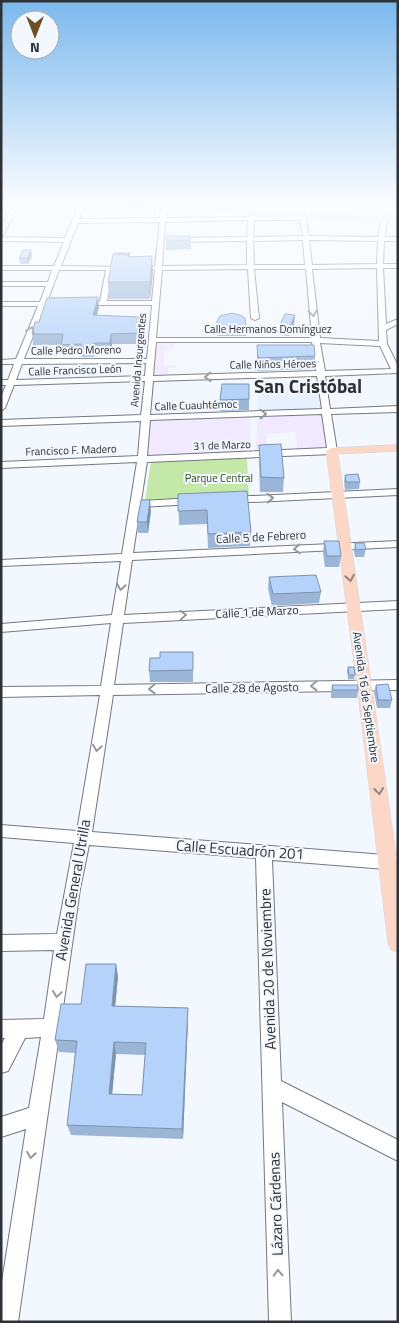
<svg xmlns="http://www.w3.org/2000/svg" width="399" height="1323" font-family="'Titillium Web',sans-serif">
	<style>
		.commercial { fill: #f1e9ff }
		.built { fill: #e6f0fe }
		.green { fill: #c3e8a8 }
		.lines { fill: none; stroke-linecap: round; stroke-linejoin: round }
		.minor-casing { stroke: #727982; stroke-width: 2 }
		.major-casing { stroke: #d5d6d7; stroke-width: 1 }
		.minor { fill: #fff; fill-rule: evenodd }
		.major { fill: #fcd7c7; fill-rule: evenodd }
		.wall { fill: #9bb5d7; fill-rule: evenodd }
		.shaded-wall { fill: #7e93af }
		.building { fill: #b4d2fa; stroke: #7e93af; fill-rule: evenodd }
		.oneway { stroke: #96989a }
		.oneway2 { stroke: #95847e }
		.labels { text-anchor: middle; stroke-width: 4; stroke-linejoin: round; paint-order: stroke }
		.far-street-label { font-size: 11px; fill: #2e3135; stroke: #f3f8fe }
		.far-park-label { font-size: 11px; fill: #2f4916; stroke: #f3f8fe }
		.street-label { font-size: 12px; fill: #2e3135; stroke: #f3f8fe }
		.near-street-label { font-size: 15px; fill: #2e3135; stroke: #f3f8fe }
		.far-town-label { font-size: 19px; font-weight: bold; fill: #2e3135; stroke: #f3f8fe }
	</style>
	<rect width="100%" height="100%" fill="#f3f8fe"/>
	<path class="commercial" d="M155 341H175V349L165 351 164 365H176V368H168V377H153Z
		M324 414 330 450 298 451 295 432 267 434V452H255L258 417Z
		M249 417 252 455 147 457 149 420Z"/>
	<path class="built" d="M259 383 318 384 322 411 257 413Z"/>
	<path class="green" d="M247 458 249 497 145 501 151 461Z"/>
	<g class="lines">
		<g class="minor-casing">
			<path id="minor" d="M13 204H19L4 234 1 236V227Z
				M52 204H60L57 206Z
				M79 204H85L79 219 160 218 161 204H167L166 218 249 217 253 211 256 213 255 217 299 216 297 204H303L309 236 378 237 381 220 384 218 387 220 385 237H398V241H384L383 264H398V268H383L386 324 398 319V324L386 330 387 344 398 366V373L325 376 330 409 398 406V412L331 414 337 451 332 454 147 462 141 501 194 498 199 501 194 504 140 507 133 553 398 541V547L132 560 124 615 398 601V609L123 623 114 685 398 680V690L113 695 92 832 398 856V870L272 860 281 1081 398 1140V1161L282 1102 291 1322H269L256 858 89 845 80 889 18 1322H1V1288L26 1129 1 1137V1117L29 1108 41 1037 25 1038 8 1071 1 1073V1045L5 1038H1V1020L44 1019 54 950 1 951V935L57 934 74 843 1 837V825L77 831 100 695 1 697V687L101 686 111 623 1 632V624L112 615 121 561 1 566V560L122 554 137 462 1 468V462L138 456 141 421 1 426V420L141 415 145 381 14 385 5 408 1 411V397L6 385H1V380H8L14 364H1V360L16 359 38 306H1V302H40L46 286H1V282H48L52 270H1V266H54L64 242 1 241V237L65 238ZM248 220 247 237 173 238 170 240 173 242 247 241V265L162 266 165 222ZM254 220H300L303 236 253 237ZM160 222 155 266 148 268 155 270 152 301H107L113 270H126L129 268 128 267 61 266 78 223ZM303 240 305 265H254L253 241ZM309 240 378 241 377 264 312 265ZM377 268 379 341 320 338 312 269ZM248 269 251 318 255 320 259 318 254 269H306L312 338H156L162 270ZM59 270H106L100 301H81L77 303 78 305H152L147 359H24L45 306 53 304 47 302ZM156 342H312L316 371 153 376ZM320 343 380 346 391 369 325 371ZM146 363 145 376 16 380 22 364ZM317 376 322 409 150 415 153 381ZM322 414 327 448 147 456 150 420Z
				M398 489V495L232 503 227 500 232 497Z"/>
		</g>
		<g class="major-casing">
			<path id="major" d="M179 204H196L253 211 384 217 390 204H396L392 218H398V222L253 215 182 206Z
				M398 445V451L338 454 398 868V952L391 950 388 943 357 685 326 451 332 448Z"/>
		</g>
		<use href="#minor" class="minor"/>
		<use href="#major" class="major"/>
	</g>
	<path class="wall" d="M124 204H146V208H124Z
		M190 236 191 249 166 250V241Z
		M31 250 32 256 28 264H20L19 258Z
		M130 253V257L153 273 150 299H109L108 282Z
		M99 307 96 316 139 327 138 344H112L111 354H95L94 357H82V355H63L61 345H33L32 334 39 322Z
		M295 315 294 325 289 336 279 335 280 325Z
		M217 321 246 328V336H217Z
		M257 345 315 356 314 369 257 371Z
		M249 399V410L220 411V400Z
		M259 445 284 478 283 492H260L259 459Z
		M345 475 360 482 359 489 345 490 344 482Z
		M178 494 251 532 250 546 208 548 207 524 179 525Z
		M151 511 148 533H138L137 522Z
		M324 541 341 556 339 567H325L323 553Z
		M355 543 366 549 364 557H355L354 551Z
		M269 577 321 592 319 603 272 606 268 589Z
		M193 652V682H150L149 671 160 658Z
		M348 667 355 675 354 679H348L347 671Z
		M332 685 358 690 357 698H331V693Z
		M376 685 392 700 390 708H377L374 692Z
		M116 964 118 977 115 1006 188 1008V1020L183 1139 71 1135 67 1125 75 1053 59 1052 55 1040ZM116 1054 145 1055 142 1095 112 1094Z"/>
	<path class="shaded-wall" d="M31 250 32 256 28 264 27 258Z
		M152 256 153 273 150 299V282Z
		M98 297 99 307 94 326 93 315Z
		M295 315 294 325 289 336 290 326Z
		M111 334 112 344 111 354 110 343Z
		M150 500 151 511 148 533 147 522Z
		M116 964 118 977 114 1018 112 1006Z
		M188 1008V1020L183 1139 182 1129Z
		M114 1042 116 1054 111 1105 109 1094Z"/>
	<path class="building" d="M167 236H190L191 240 166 241Z
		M23 250H31L27 258H19Z
		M114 253H130L129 255H128L114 254Z
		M113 254H128V257L152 256 150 282H108Z
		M98 297 93 315 139 317 138 333 111 334 110 343H94L93 347H81V344L61 345 63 334H32L35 322H39L47 298Z
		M232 313 240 315 245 318 246 328H217V321L220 316Z
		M285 314 295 315 290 326 280 325Z
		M257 345H314L315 356 258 358Z
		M222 384H249V399L220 400Z
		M281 444 284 478 261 477 259 445Z
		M358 474 360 482H346L345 475Z
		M247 491 251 532 208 534 207 510 178 511V494Z
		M141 500H150L147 522H137Z
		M324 541H339L341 556H327Z
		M355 543H364L366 549 356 550Z
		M316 575 321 592 273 594 269 577Z
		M160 652H193V670L149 671 150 658H160Z
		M348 667H354L355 675H349Z
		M388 684 392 700H378L376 685Z
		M332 685H358V690H333Z
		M86 964H116L112 1006 188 1008 182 1129 67 1125 77 1041 55 1040 61 1004H81ZM114 1042 146 1043 142 1095 109 1094Z"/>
	<defs><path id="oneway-chevron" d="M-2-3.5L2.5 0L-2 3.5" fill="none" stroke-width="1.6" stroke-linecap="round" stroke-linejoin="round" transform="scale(1.25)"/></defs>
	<g class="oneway">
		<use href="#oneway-chevron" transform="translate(313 313) rotate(83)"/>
		<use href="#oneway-chevron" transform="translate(31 330) rotate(-68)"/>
		<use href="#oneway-chevron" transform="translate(208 377) rotate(178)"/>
		<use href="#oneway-chevron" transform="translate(263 414) rotate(-2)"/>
		<use href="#oneway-chevron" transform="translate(270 498) rotate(-2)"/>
		<use href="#oneway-chevron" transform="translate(297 549) rotate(177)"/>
		<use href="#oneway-chevron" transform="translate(121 587) rotate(99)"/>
		<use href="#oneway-chevron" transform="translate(183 615) rotate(-3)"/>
		<use href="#oneway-chevron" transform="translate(314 686) rotate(179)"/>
		<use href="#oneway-chevron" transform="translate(152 689) rotate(179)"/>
		<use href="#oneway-chevron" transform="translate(97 748) rotate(99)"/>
		<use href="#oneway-chevron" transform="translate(57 994) rotate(98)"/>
		<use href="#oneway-chevron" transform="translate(31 1155) rotate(99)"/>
		<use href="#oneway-chevron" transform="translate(278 1273) rotate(-92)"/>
	</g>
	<g class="oneway2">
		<use href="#oneway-chevron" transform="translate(350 578) rotate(81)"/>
		<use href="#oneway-chevron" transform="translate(379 791) rotate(83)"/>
	</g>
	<linearGradient id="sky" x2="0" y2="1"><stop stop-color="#7bb8ed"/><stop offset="0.52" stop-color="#fafcff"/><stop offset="1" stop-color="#fafcff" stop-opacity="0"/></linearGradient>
	<rect width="399" height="389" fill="url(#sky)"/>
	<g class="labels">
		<g class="far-street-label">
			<text x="268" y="333">Calle Hermanos Domínguez</text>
			<text transform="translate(76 350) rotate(-1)" y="4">Calle Pedro Moreno</text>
			<text transform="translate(138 360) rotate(-85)" y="4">Avenida Insurgentes</text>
			<text transform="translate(273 364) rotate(-1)" y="4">Calle Niños Héroes</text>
			<text transform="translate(75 370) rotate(-2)" y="4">Calle Francisco León</text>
			<text transform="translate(196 405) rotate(-2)" y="4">Calle Cuauhtémoc</text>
			<text transform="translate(222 445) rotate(-2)" y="4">31 de Marzo</text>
			<text transform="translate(71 450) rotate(-2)" y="4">Francisco F. Madero</text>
		</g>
		<g class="far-park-label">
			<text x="219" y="482">Parque Central</text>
		</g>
		<g class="street-label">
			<text transform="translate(261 537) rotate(-3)" y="4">Calle 5 de Febrero</text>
			<text transform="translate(257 612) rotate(-3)" y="4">Calle 1 de Marzo</text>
			<text transform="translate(252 688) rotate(-1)" y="4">Calle 28 de Agosto</text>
			<text transform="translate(366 697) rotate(82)" y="4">Avenida 16 de Septiembre</text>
		</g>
		<g class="near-street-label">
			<text transform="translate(240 850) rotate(4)" y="5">Calle Escuadrón 201</text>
			<text transform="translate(73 890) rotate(-80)" y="5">Avenida General Utrilla</text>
			<text transform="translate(268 969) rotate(-92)" y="5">Avenida 20 de Noviembre</text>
			<text transform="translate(276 1204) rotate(-92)" y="5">Lázaro Cárdenas</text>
		</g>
		<g class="far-town-label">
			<text x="308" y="393">San Cristóbal</text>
		</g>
	</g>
	<rect width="399" height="1323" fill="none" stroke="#2e3135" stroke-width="5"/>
	<g transform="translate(35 35) rotate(180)"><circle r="24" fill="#f3f8fe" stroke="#a4a8ae"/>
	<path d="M0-4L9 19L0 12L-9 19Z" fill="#6e4f24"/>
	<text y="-8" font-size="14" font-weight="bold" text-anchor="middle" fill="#2e3135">N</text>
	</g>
</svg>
